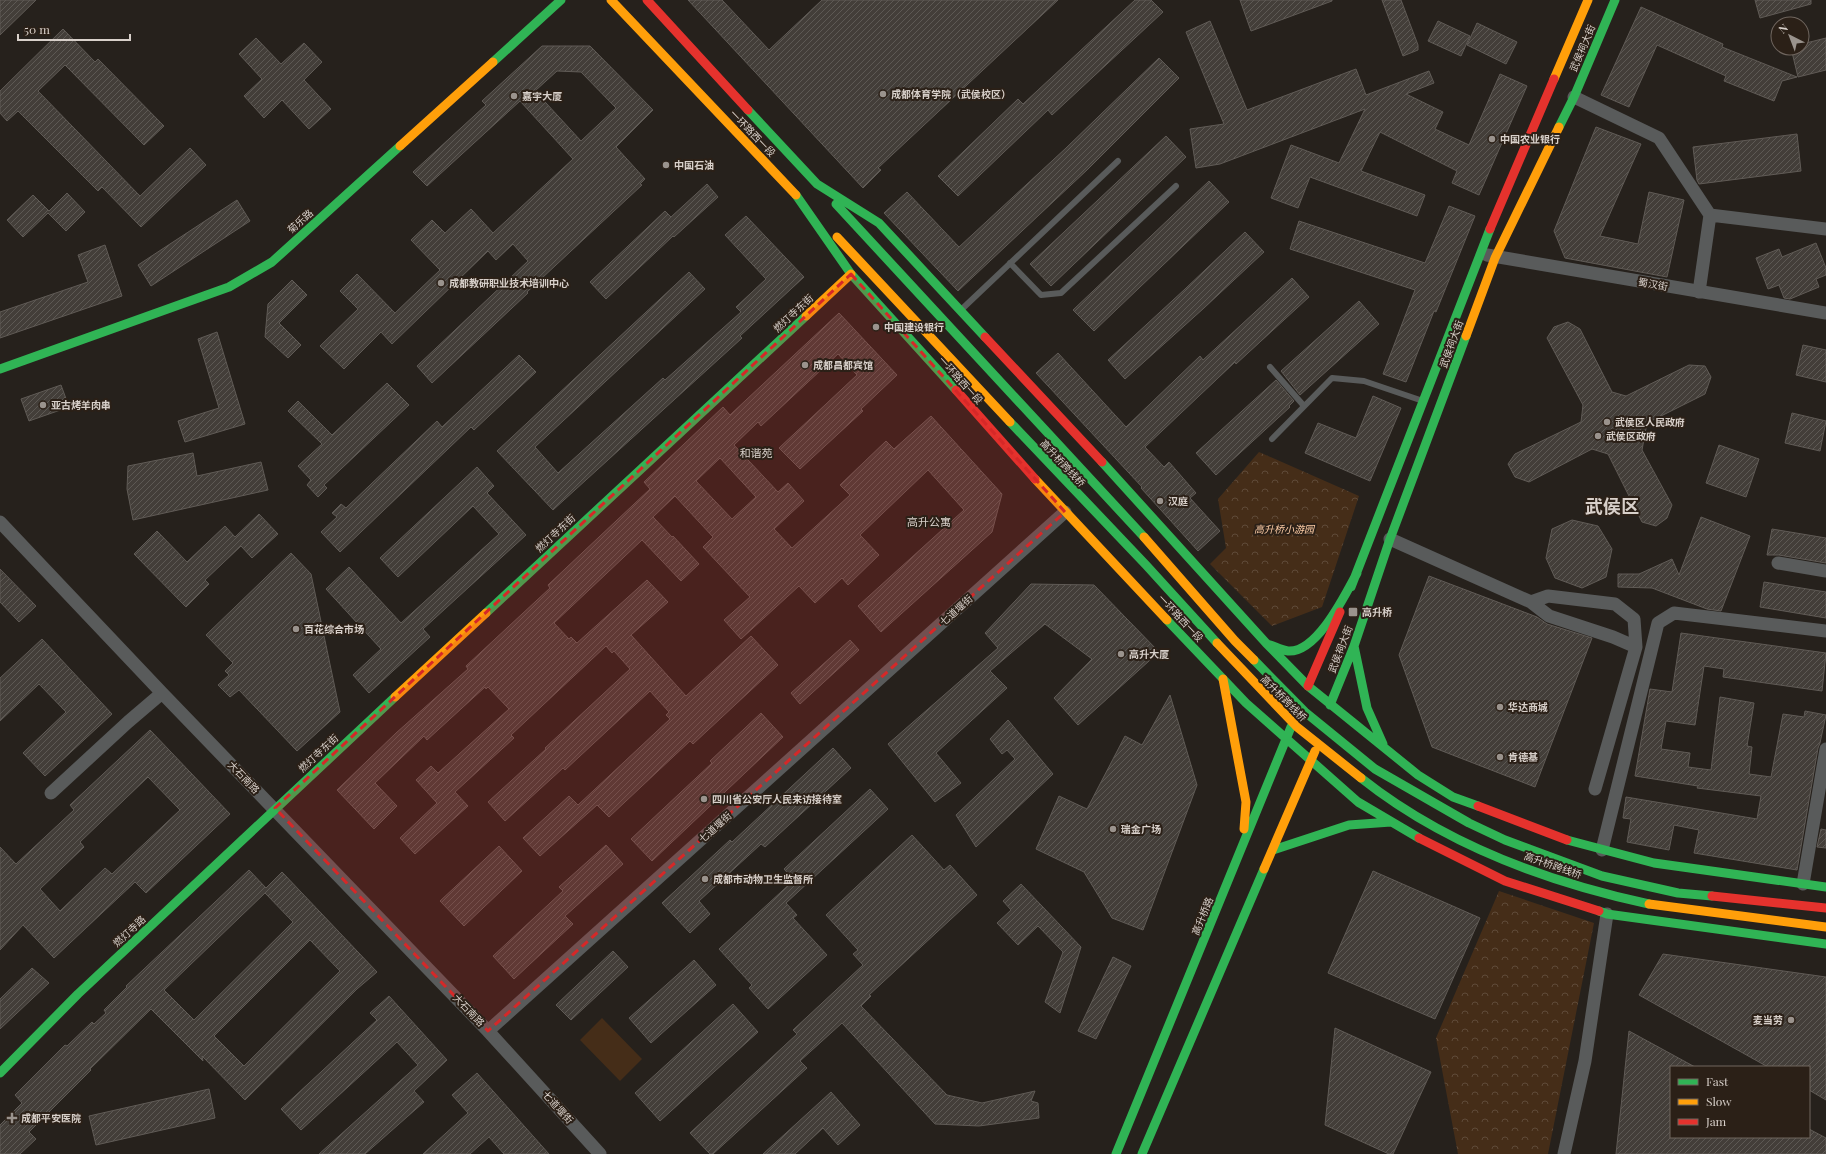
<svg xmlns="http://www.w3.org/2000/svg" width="1826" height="1154" font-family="'Playfair Display','Noto Sans SC',serif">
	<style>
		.green { fill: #452d18 }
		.park { fill: url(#park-crowns) }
		.building { fill: url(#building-hatch); stroke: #605b56; fill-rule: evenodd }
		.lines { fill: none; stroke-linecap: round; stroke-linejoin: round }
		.lane { stroke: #595b5b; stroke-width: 6 }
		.street { stroke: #595b5b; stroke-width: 13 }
		.fast { stroke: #30b455; stroke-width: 9 }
		.slow { stroke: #ff9f0a; stroke-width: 9 }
		.jam { stroke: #e5322d; stroke-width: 9 }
		.marked { fill: #d62828; fill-opacity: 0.2; stroke: #d62828; stroke-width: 3; stroke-dasharray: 8 5; stroke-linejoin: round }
		.poi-dot { fill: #9a938d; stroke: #2b2017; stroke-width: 1.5 }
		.labels { text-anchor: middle; stroke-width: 4; stroke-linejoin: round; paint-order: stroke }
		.street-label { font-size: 10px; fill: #d8d0ca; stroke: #2b2017 }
		.poi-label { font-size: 10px; font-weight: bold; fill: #d8d0ca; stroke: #2b2017; text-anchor: start }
		.park-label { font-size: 10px; font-style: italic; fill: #fecda6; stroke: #2b2017 }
		.neighbourhood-label { font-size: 11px; fill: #d8d0ca; stroke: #2b2017 }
		.town-label { font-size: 18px; font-weight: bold; fill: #d8d0ca; stroke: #2b2017 }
	</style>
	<defs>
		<pattern id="park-crowns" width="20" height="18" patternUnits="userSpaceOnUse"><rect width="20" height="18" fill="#452d18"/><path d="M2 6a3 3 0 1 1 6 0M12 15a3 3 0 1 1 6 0" fill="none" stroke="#5f4a38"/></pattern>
		<pattern id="building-hatch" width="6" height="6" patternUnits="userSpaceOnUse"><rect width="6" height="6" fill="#433e39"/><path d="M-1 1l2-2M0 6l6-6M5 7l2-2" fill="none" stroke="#5d5954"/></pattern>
	</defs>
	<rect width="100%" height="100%" fill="#26211c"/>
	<path class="green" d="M602 1018 642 1059 620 1081 580 1040Z"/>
	<path class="park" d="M1259 452 1359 496 1322 607 1272 626 1210 564 1226 548 1218 499Z
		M1499 891 1594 923 1548 1154H1458L1436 1038Z"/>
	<path class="building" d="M0 0H36L0 35Z
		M688 0H722L769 50 822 0H1058L878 168 881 170 863 188Z
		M1135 0H1151L1163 12 1052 115 1048 110 958 196 938 176 1018 99 1023 104Z
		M1240 0H1332V1L1251 31Z
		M1382 0H1401L1418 45V50L1403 56Z
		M1755 0H1811V4L1760 18Z
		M1641 7 1723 44 1722 47 1797 77 1782 81 1774 101 1724 81 1726 76 1657 45 1629 107 1601 95Z
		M1210 21 1247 110 1356 69 1366 95 1429 71 1434 83 1406 94 1443 112 1435 129 1469 145 1500 74 1527 86 1479 195 1452 183 1457 171 1380 132 1361 171 1425 195 1417 216 1310 177 1298 208 1271 198 1291 145 1339 163 1365 109 1220 164 1196 168 1190 129 1224 124 1186 32Z
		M1438 21 1470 36 1461 56 1428 41Z
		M1477 23 1517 42 1506 64 1467 45Z
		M63 29 95 62 98 59 164 126 144 145 65 65 38 91 140 196 190 148 206 165 141 227 102 187 98 191 18 111 7 121 0 113V91Z
		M256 38 281 64 304 43 322 62 304 80 331 109 309 129 282 100 264 118 244 96 262 79 239 54Z
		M1826 38V70L1798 77 1791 48H1802V44Z
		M542 46H590L653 110 616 147 645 179 640 184 642 185 527 292 528 293 432 383 417 366 528 261 513 244 496 260 488 251 392 344 381 332 344 369 320 346 358 309 340 291 357 274 395 313 440 270 411 240 432 220 445 233 471 209 493 233 573 159 520 101 427 186 413 172 486 105 482 101ZM557 71 581 72 616 108 581 141 535 91Z
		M1159 58 1179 78 1087 170 958 291 884 213 907 192 959 247 1066 148Z
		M1596 127 1641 144 1600 236 1638 244 1649 192 1684 200 1667 277 1565 258 1554 231Z
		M1797 134 1801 171 1699 184 1697 180 1693 147Z
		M1166 136 1186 157 1051 286 1030 264Z
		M1209 181 1229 202 1094 331 1073 310Z
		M707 184 718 197 674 237 673 236 606 299 590 282 665 211 671 217Z
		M67 193 85 212 66 231 48 213 23 237 7 220 33 195 49 211Z
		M237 200 250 221 151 286 138 265Z
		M1449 206 1475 216 1436 312 1434 311 1406 382 1383 374 1415 290 1290 249 1299 221 1425 263Z
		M746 216 804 277 740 336 742 338 553 510 497 451 689 272 705 289 535 447 558 473 663 378 665 380 741 312 736 307 766 279 725 235Z
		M1245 232 1264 252 1204 308 1125 379 1108 360 1185 289Z
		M1816 243 1826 268V275L1816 279 1819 287 1790 299 1784 298 1779 285 1768 289 1756 258 1779 249 1782 257Z
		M105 245 122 296 0 338V312L88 282 78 255Z
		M1292 278 1309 297 1236 364 1235 362 1145 447 1164 467 1169 462 1196 493 1190 498 1220 531 1198 551 1141 488 1142 487 1036 373 1058 353 1126 427 1200 356 1203 360Z
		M292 280 307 295 279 323 301 345 288 358 265 337 268 304Z
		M1359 301 1379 324 1300 395 1281 371Z
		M839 313 897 375 861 409 863 411 800 469 779 448 857 375 838 354 761 426 758 422 734 445 778 492 788 483 804 501 774 529 792 548 850 495 840 485 886 441 894 449 931 416 1002 494 992 532 881 632 858 606 964 510 928 470 860 535 879 555 848 585 842 578 815 603 799 586 741 639 724 620 750 597 703 547 713 537 675 496 653 517 672 537 673 536 699 564 681 581 642 540 554 623 569 639 571 637 577 643 647 580 668 602 631 635 686 696 751 636 778 665 693 744 690 741 609 817 597 805 540 856 523 838 569 796 578 805 670 719 666 715 669 712 650 691 565 770 563 768 505 821 488 802 546 749 545 748 630 669 614 651 612 653 606 646 511 735 514 738 455 792 468 806 415 854 400 838 437 803 416 780 431 766 438 773 509 709 488 687 486 689 485 687 427 740 424 736 375 783 397 806 374 829 337 790 396 733 468 669 466 666 550 588 548 585 650 489 644 482 723 407 730 415ZM720 458 756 497 732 519 696 481Z
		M1568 322 1580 329 1612 392 1626 396 1689 365 1705 366 1711 377 1705 394 1647 423 1642 450 1672 505 1667 518 1656 526 1642 522 1608 454 1592 449 1529 482 1515 477 1508 464 1515 454 1581 422 1583 405 1547 338 1554 327Z
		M217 332 245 424 185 442 178 421 219 408 198 339Z
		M1803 345 1826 350V382L1796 375Z
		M519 355 536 372 474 430 471 427 340 552 321 532 337 517 332 513 341 504 346 508 437 421 442 427Z
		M1276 380 1294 401 1289 406 1290 407 1216 475 1196 453Z
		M387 383 409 405 324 485 327 488 318 497 307 485 311 480 298 466 322 444 288 411 298 401 332 435Z
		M61 385 69 407 29 421 21 399Z
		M1373 396 1401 408 1370 481 1305 453 1318 423 1356 438Z
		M1792 413 1826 421 1820 451 1785 443Z
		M1719 445 1759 459 1746 497 1706 483Z
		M193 453 197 476 261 462 268 490 133 520 127 489 128 466Z
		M477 467 494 486 487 493 526 535 423 629 430 637 369 693 353 675 381 649 326 589 349 567 401 623 499 534 473 506 398 577 380 558Z
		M259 514 278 534 252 558 241 546 205 580 209 584 186 607 134 554 157 531 187 562 225 526 235 537Z
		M1701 517 1750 536 1721 611 1707 609 1652 588 1618 587V574H1639L1672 559 1679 575Z
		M1572 520 1598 526 1612 549 1606 577 1582 588 1555 578 1546 558 1552 529Z
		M1772 529 1826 538V563L1779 555H1767Z
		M291 553 311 574 340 712 297 751 239 690 230 697 218 685 229 675 225 671 233 663 206 635Z
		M0 569 36 606 19 622 0 602Z
		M1429 576 1537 617 1547 624 1592 638 1535 787 1432 747 1399 655Z
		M1764 582 1826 592V618L1760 607Z
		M1031 584 1094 585 1159 652 1078 725 1054 698 1092 659 1045 624 990 671 1007 688 936 753 961 783 935 802 888 744 998 648 985 633Z
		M1681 633 1826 653 1822 691 1723 677 1724 669 1704 666 1695 725 1666 721 1661 749 1690 753 1688 767 1711 770 1720 697 1754 703 1747 746 1752 747 1749 774 1771 777 1783 714 1804 717 1805 711 1826 715 1820 743 1818 748 1797 870 1694 853 1699 830 1674 825 1669 850 1627 842 1631 819 1623 818 1626 797 1757 819 1761 796 1697 788 1698 786 1635 776 1650 689 1672 692Z
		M42 639 112 714 45 776 23 753 66 712 39 684 0 721V678Z
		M850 640 859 650 800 704 791 693Z
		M1170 695 1197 785 1143 930 1112 918 1084 872 1036 849 1059 796 1087 809 1125 736 1142 745Z
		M761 713 783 737 652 861 631 839 712 763 710 761Z
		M1008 720 1053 774 976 847 956 815 1015 759 1007 750 1002 754 990 739Z
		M150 730 230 814 146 893 135 882 54 958 23 925 0 950V847L16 864 74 810 70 805ZM148 777 180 810 112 874 105 868 60 911 40 889 84 847 80 842Z
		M833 748 851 768 765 847 761 844 699 901 710 914 690 933 662 903 730 840 732 842Z
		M870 789 888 809 786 903 797 915 793 918 827 955 768 1009 749 988 752 985 719 949 794 880 784 869Z
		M1821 829 1826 830V848L1817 847Z
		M912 835 944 870 950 865 977 895 869 995 871 996 861 1006 947 1095 982 1103 1035 1091 1031 1101 1038 1103 1039 1118 979 1126 935 1124 842 1023 800 1061 807 1068 713 1154H710L690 1133 797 1034 793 1030 863 965 853 954 858 950 826 915Z
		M606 845 623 864 565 916 573 924 514 979 493 956 563 891 559 887Z
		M499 846 522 871 464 926 440 901Z
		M249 870 266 888 282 872 377 972 357 989 245 1100 202 1056 203 1061 151 1009 90 1069 91 1070 29 1132 36 1139 20 1154H0V1125L22 1103 15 1095 65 1045 67 1046 92 1022 94 1024 106 1013 104 1010 127 987 126 986ZM265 893 293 922 194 1020 164 990ZM310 940 340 971 244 1066 214 1036Z
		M1373 871 1480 918 1435 1019 1328 973Z
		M1021 884 1081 947 1060 1013 1045 1002 1063 952 1038 926 1018 945 997 923 1011 910 1003 901Z
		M613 951 628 967 571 1020 556 1005Z
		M1663 954 1826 977V1100L1809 1090V1067H1768L1639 995Z
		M1113 957 1131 966 1096 1039 1078 1031Z
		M694 960 716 985 651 1043 629 1018Z
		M32 968 49 983 0 1029V999Z
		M389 996 447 1060 414 1091 424 1102 365 1154H319L418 1065 397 1042 301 1130 281 1109 377 1020 370 1013Z
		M733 1004 758 1032 660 1121 635 1093Z
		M1335 1028 1431 1072 1393 1154H1389L1325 1125Z
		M1629 1031 1695 1067H1671V1137H1809V1129L1826 1138V1154H1616Z
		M477 1073 549 1154H504L489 1137 470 1154H423L468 1113 452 1095Z
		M209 1089 215 1118 96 1145 89 1116Z
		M831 1092 860 1125 838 1145 823 1128 795 1154H763Z"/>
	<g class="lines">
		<path class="lane" d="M1010 263 1041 295 1061 293 1176 186
			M962 309 1118 161
			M1270 367 1304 406
			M1272 439 1332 378 1364 381 1423 401"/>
		<path class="street" d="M1574 97 1659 138 1710 215 1699 292
			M1710 215 1826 229
			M1487 255 1826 313
			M0 522 162 693 488 1031
			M1390 539 1531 602 1548 596 1615 604 1634 619 1636 647 1595 789
			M1778 563 1826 571
			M1531 602 1549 616 1613 637 1636 647
			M51 793 128 722 162 693
			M1602 850 1658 623 1674 613 1826 631
			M1803 884 1826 749
			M600 1154 488 1031 1065 512
			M1564 1154 1585 1061 1607 914"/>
		<path class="fast" d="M493 62 561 0
			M748 110 817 184 879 223 985 337
			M1559 127 1574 97 1615 0
			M796 195 851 274 956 390
			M836 204 1144 537
			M0 369 229 287 272 262 400 146
			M1010 422 1146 565 1217 643
			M1102 462 1266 643 1308 686 1418 775 1453 797 1478 806
			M1351 587 1490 229
			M486 613 806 316
			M1167 620 1246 703 1358 802 1419 838
			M1267 644C1274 646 1281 650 1288 651 1317 653 1345 595 1357 573
			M1354 646 1367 708 1383 744
			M1254 660 1305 712 1375 769 1469 823 1505 840 1602 876 1678 893 1712 896
			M1330 705 1354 646 1390 539 1466 336
			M1361 778C1444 844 1547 882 1649 904
			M1567 840 1654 863 1826 887
			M1273 850 1349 825 1391 822
			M1599 911 1607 914 1826 944
			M0 1073 78 994 395 697
			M1116 1154 1291 727
			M1142 1154 1264 869"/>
		<path class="slow" d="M611 0 796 195
			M1554 79 1588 0
			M400 146 493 62
			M837 237 1010 422
			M806 316 851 274
			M1466 336 1495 258 1559 127
			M1035 479 1167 620
			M1144 537 1235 641 1254 660
			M1217 643 1297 727 1361 778
			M1223 679 1246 802 1244 829
			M395 697 486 613
			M1264 869 1315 751
			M1649 904 1826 927"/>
		<path class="jam" d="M647 0 748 110
			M1490 229 1554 79
			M985 337 1102 462
			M956 390 1035 479
			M1308 686 1340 612
			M1478 806 1567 840
			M1419 838 1505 881 1599 911
			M1712 896 1826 908"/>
	</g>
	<path class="marked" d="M851 274 1065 512 488 1031 275 808Z"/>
	<g class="poi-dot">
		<circle cx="883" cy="94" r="4"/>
		<circle cx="514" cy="96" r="4"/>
		<circle cx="1492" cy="139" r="4"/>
		<circle cx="666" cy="165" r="4"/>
		<circle cx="441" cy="283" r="4"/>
		<circle cx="876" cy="327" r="4"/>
		<circle cx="805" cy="365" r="4"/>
		<circle cx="43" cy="405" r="4"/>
		<circle cx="1607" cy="422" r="4"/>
		<circle cx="1598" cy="436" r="4"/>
		<circle cx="1160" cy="501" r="4"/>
		<rect x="1348" y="607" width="10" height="10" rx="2"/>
		<circle cx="296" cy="629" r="4"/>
		<circle cx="1121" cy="654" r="4"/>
		<circle cx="1500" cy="707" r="4"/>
		<circle cx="1500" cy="757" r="4"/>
		<circle cx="704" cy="799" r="4"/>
		<circle cx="1113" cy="829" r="4"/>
		<circle cx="705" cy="879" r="4"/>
		<circle cx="1791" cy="1020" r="4"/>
		<path d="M10 1112h4v4h4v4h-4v4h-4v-4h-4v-4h4z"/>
	</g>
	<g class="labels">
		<g class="street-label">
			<text transform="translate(1582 48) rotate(-67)" y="4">武侯祠大街</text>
			<text transform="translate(753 133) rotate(46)" y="4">一环路西一段</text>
			<text transform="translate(300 221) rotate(-42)" y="4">菊乐路</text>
			<text transform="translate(1653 284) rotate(10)" y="4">蜀汉街</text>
			<text transform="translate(793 313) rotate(-43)" y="4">燃灯寺东街</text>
			<text transform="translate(1451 344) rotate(-70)" y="4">武侯祠大街</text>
			<text transform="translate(961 380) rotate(48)" y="4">一环路西一段</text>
			<text transform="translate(1063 463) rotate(47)" y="4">高升桥跨线桥</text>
			<text transform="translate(555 533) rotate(-43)" y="4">燃灯寺东街</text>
			<text transform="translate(956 610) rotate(-42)" y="4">七道堰街</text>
			<text transform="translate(1181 618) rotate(47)" y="4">一环路西一段</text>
			<text transform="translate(1340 649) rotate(-69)" y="4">武侯祠大街</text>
			<text transform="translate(1284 698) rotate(45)" y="4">高升桥跨线桥</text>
			<text transform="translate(318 753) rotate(-43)" y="4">燃灯寺东街</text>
			<text transform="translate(244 777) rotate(46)" y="4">大石南路</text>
			<text transform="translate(715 827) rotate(-42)" y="4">七道堰街</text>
			<text transform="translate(1553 865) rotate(19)" y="4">高升桥跨线桥</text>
			<text transform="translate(1202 916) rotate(-68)" y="4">高升桥路</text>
			<text transform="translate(129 931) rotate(-43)" y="4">燃灯寺路</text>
			<text transform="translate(469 1010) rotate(46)" y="4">大石南路</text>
			<text transform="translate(558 1107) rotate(48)" y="4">七道堰街</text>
		</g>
		<g class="poi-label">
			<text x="891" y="98">成都体育学院（武侯校区）</text>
			<text x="522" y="100">嘉宇大厦</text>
			<text x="1500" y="143">中国农业银行</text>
			<text x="674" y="169">中国石油</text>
			<text x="449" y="287">成都教研职业技术培训中心</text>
			<text x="884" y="331">中国建设银行</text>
			<text x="813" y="369">成都昌都宾馆</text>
			<text x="51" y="409">亚古烤羊肉串</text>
			<text x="1615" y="426">武侯区人民政府</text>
			<text x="1606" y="440">武侯区政府</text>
			<text x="1168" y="505">汉庭</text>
			<text x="1362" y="616">高升桥</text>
			<text x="304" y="633">百花综合市场</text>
			<text x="1129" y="658">高升大厦</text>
			<text x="1508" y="711">华达商城</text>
			<text x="1508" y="761">肯德基</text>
			<text x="712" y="803">四川省公安厅人民来访接待室</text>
			<text x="1121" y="833">瑞金广场</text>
			<text x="713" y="883">成都市动物卫生监督所</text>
			<text x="1783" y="1024" text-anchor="end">麦当劳</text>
			<text x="21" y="1122">成都平安医院</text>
		</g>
		<g class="park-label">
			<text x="1284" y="533">高升桥小游园</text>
		</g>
		<g class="neighbourhood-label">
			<text x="756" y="457">和谐苑</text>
			<text x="929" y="526">高升公寓</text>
		</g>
		<g class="town-label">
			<text x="1612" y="513">武侯区</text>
		</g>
	</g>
	<rect x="1670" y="1066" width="140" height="72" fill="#2b2017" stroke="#70665f"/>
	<rect x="1678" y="1079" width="20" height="6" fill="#30b455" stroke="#70665f"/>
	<text x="1706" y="1086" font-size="12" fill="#d8d0ca">Fast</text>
	<rect x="1678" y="1099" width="20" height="6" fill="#ff9f0a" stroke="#70665f"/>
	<text x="1706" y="1106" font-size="12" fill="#d8d0ca">Slow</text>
	<rect x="1678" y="1119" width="20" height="6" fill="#e5322d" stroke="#70665f"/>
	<text x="1706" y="1126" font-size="12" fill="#d8d0ca">Jam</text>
	<g transform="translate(1790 36) rotate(318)"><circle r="19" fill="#2b2017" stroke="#70665f"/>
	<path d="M0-3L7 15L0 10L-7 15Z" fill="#9a938d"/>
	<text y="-6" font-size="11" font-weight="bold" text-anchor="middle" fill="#d8d0ca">N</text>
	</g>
	<path d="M18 34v6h112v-6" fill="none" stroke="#d8d0ca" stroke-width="2"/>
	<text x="24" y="34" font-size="12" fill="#d8d0ca" stroke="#2b2017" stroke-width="3" paint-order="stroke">50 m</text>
</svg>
